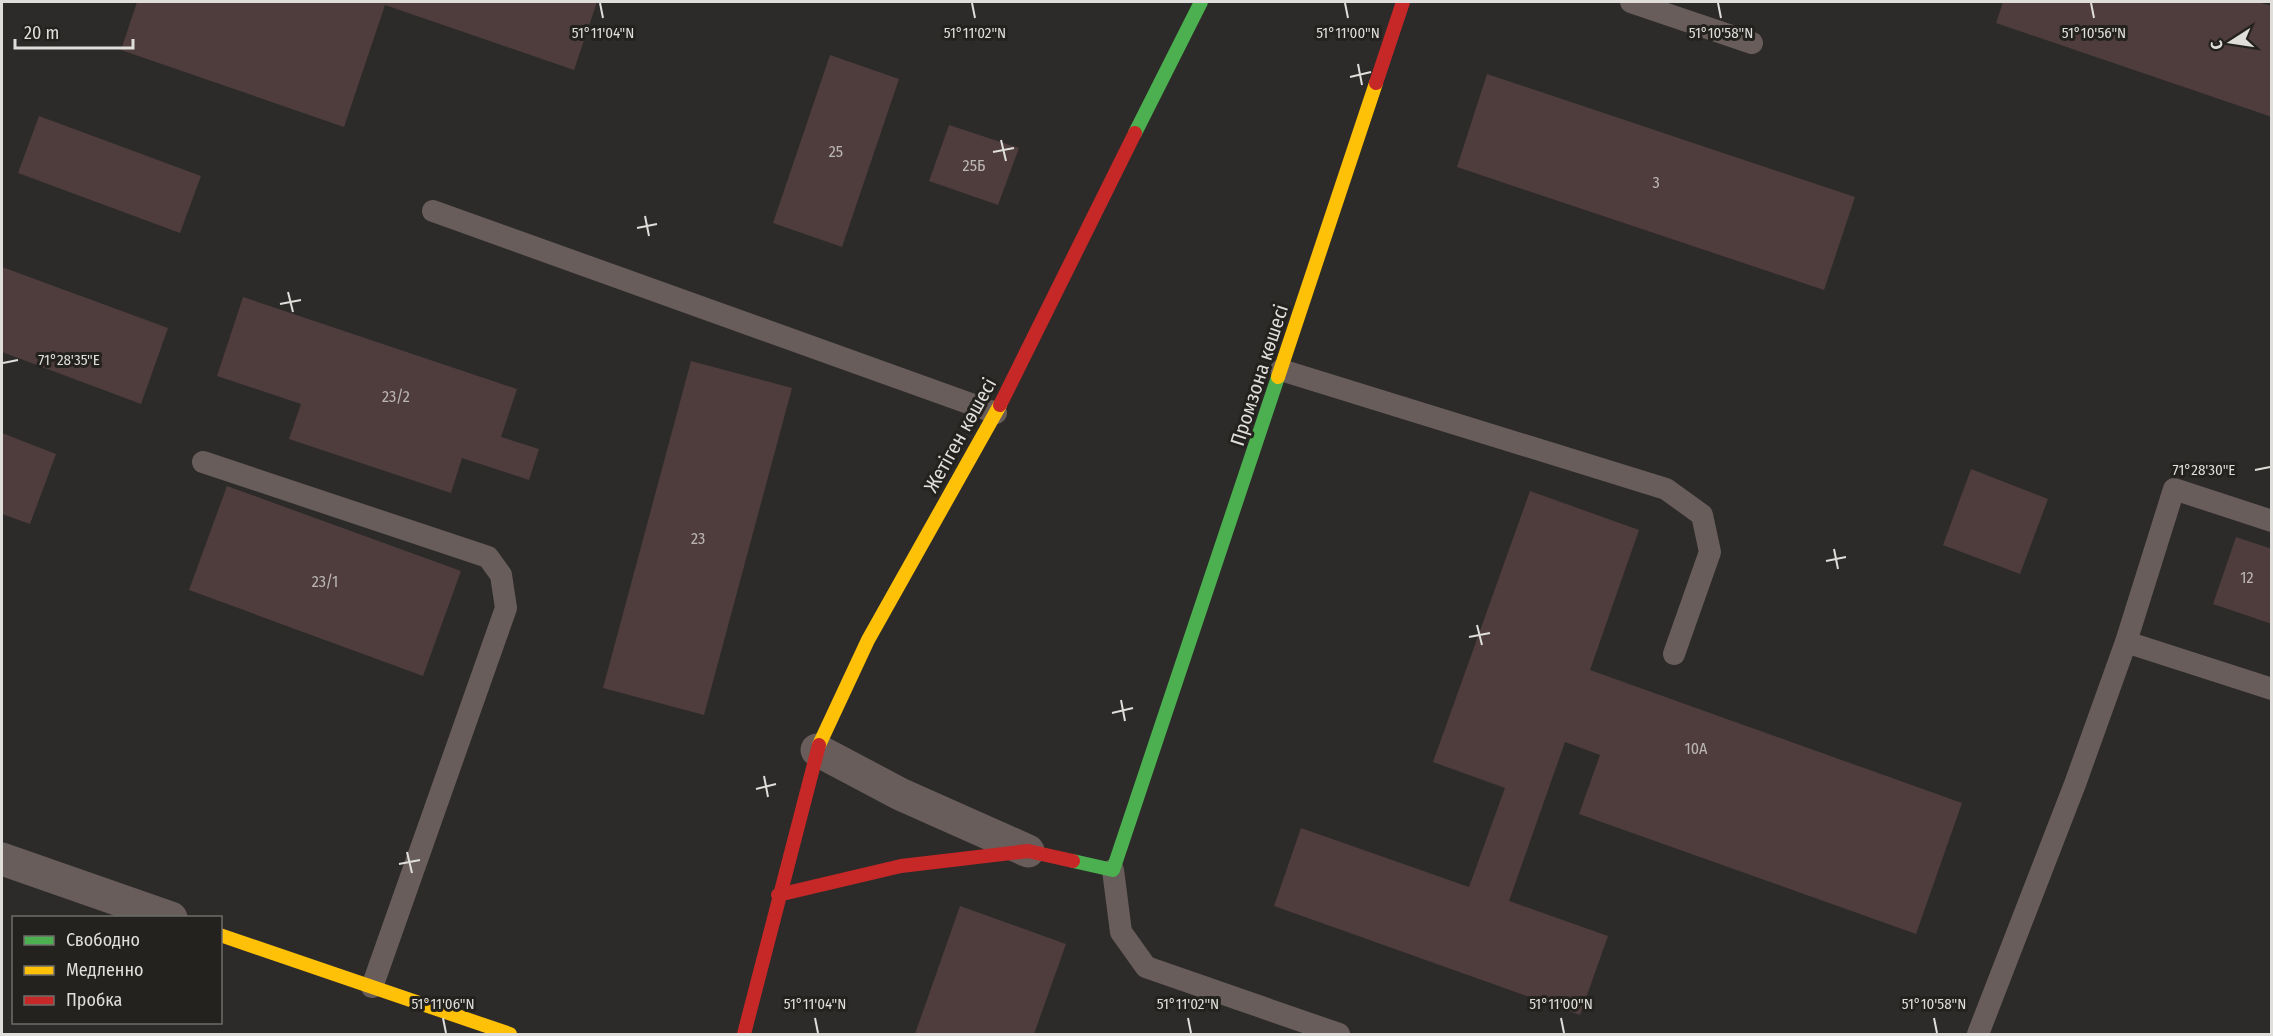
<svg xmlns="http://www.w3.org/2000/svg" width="2273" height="1036" font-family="'Fira Sans Condensed',sans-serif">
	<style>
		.building { fill: #4e3d3c }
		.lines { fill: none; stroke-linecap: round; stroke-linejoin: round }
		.lane { stroke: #685d5a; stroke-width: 22 }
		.street { stroke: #685d5a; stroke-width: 33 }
		.fast { stroke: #4caf50; stroke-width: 14 }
		.slow { stroke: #ffc107; stroke-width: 14 }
		.jam { stroke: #c62828; stroke-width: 14 }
		.ticks { fill: none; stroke: #dfdedb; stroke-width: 2 }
		.labels { text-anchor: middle; stroke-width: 6; stroke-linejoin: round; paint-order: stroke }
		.number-label { font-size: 16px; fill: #bbb6b3 }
		.street-label { font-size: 20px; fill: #dfdedb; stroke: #24221e }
		.ticks-label { font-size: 15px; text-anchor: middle; fill: #dfdedb; stroke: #24221e; stroke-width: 6; stroke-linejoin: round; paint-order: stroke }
	</style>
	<rect width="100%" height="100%" fill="#2c2b29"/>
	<path class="building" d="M137 2H597L574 70 385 5 344 127 121 50Z
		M2003 2H2257L2272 6V117L1996 23Z
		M830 55 899 79 842 247 773 223Z
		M1487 74 1855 197 1824 290 1457 167Z
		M39 116 201 176 180 233 18 173Z
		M949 125 1019 148 998 205 929 181Z
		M2 267 168 328 141 404 2 352Z
		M243 297 517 389 501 437 539 449 529 480 462 458 451 493 289 439 301 404 217 376Z
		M691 361 792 388 704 715 603 688Z
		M2 433 56 454 30 524 2 514Z
		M1971 469 2048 499 2020 574 1943 545Z
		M227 486 461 571 423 676 189 590Z
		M1530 491 1639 530 1590 670 1962 803 1916 934 1579 814 1600 755 1565 742 1509 901 1608 936 1580 1015 1274 906 1301 828 1469 887 1505 788 1433 762Z
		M2236 537 2272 549V624L2213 604Z
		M960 906 1066 944 1034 1034H915Z"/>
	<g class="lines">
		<path class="lane" d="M1631 2 1752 43
			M433 211 996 413
			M1281 370 1666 489 1702 515 1710 552 1674 654
			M203 462 488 557 501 575 506 608 372 987
			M2126 642 2272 689
			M1113 870 1121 932 1146 967 1339 1034
			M1978 1034 2075 784 2126 642 2174 489 2272 521"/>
		<path class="street" d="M817 750 900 794 1028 851
			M2 859 171 918"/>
		<path class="fast" d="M1135 133 1201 2
			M1073 861 1113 870 1278 377"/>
		<path class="slow" d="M1278 377 1376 83
			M819 745 868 640 1000 405
			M220 935 510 1034"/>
		<path class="jam" d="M1376 83 1403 2
			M1000 405 1135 133
			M778 895 901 866 1028 851 1073 861
			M744 1034 819 745"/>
	</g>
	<path class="ticks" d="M600 3 603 18M972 3 975 18M1345 3 1348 18M1718 3 1721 18M2091 3 2094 18M1358 64 1362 85M1350 77 1371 72M1001 140 1006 161M993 152 1014 148M645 216 649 236M637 228 657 224M288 292 293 312M280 304 301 300M3 363 18 360M2255 470 2270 467M1834 549 1838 569M1826 561 1846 557M1477 625 1482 645M1469 637 1490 633M1121 700 1125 721M1112 713 1133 708M764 776 768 797M756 789 776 784M407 852 412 873M399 864 420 860M443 1018 446 1033M815 1018 818 1033M1188 1018 1191 1033M1561 1018 1564 1033M1934 1018 1937 1033"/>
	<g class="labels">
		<g class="number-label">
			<text x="836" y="157">25</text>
			<text x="974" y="171">25Б</text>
			<text x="1656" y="188">3</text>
			<text x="396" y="402">23/2</text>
			<text x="698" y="544">23</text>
			<text x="2247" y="583">12</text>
			<text x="325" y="587">23/1</text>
			<text x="1696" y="754">10А</text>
		</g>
		<g class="street-label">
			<text transform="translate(1259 375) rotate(-72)" y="7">Промзона көшесі</text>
			<text transform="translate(960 435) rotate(-61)" y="7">Жетіген көшесі</text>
		</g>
	</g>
	<g class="ticks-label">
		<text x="603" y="38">51°11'04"N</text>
		<text x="975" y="38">51°11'02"N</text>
		<text x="1348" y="38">51°11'00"N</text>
		<text x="1721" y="38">51°10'58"N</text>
		<text x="2094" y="38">51°10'56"N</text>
		<text x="69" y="365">71°28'35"E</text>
		<text x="2204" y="475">71°28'30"E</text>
		<text x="443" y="1009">51°11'06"N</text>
		<text x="815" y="1009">51°11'04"N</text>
		<text x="1188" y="1009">51°11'02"N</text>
		<text x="1561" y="1009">51°11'00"N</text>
		<text x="1934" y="1009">51°10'58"N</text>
	</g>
	<rect width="2273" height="1036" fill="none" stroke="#dfdedb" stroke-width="6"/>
	<rect x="12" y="916" width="210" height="108" fill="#24221e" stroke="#6f6d6a" stroke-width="1.5"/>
	<rect x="24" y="936" width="30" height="9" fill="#4caf50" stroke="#6f6d6a" stroke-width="1.5"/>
	<text x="66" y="946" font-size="18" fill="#dfdedb">Свободно</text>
	<rect x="24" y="966" width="30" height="9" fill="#ffc107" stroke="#6f6d6a" stroke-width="1.5"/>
	<text x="66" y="976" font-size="18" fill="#dfdedb">Медленно</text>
	<rect x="24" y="996" width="30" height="9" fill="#c62828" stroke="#6f6d6a" stroke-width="1.5"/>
	<text x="66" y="1006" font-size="18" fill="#dfdedb">Пробка</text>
	<g transform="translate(2231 42) rotate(258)" stroke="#24221e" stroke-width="4.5" paint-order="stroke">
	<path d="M0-4.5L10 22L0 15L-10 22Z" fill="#dfdedb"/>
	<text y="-9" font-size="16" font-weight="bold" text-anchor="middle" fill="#dfdedb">С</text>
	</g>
	<path d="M15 39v9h118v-9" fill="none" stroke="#dfdedb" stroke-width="3"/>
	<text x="24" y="39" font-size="18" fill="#dfdedb" stroke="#24221e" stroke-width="4.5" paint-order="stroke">20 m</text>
</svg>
